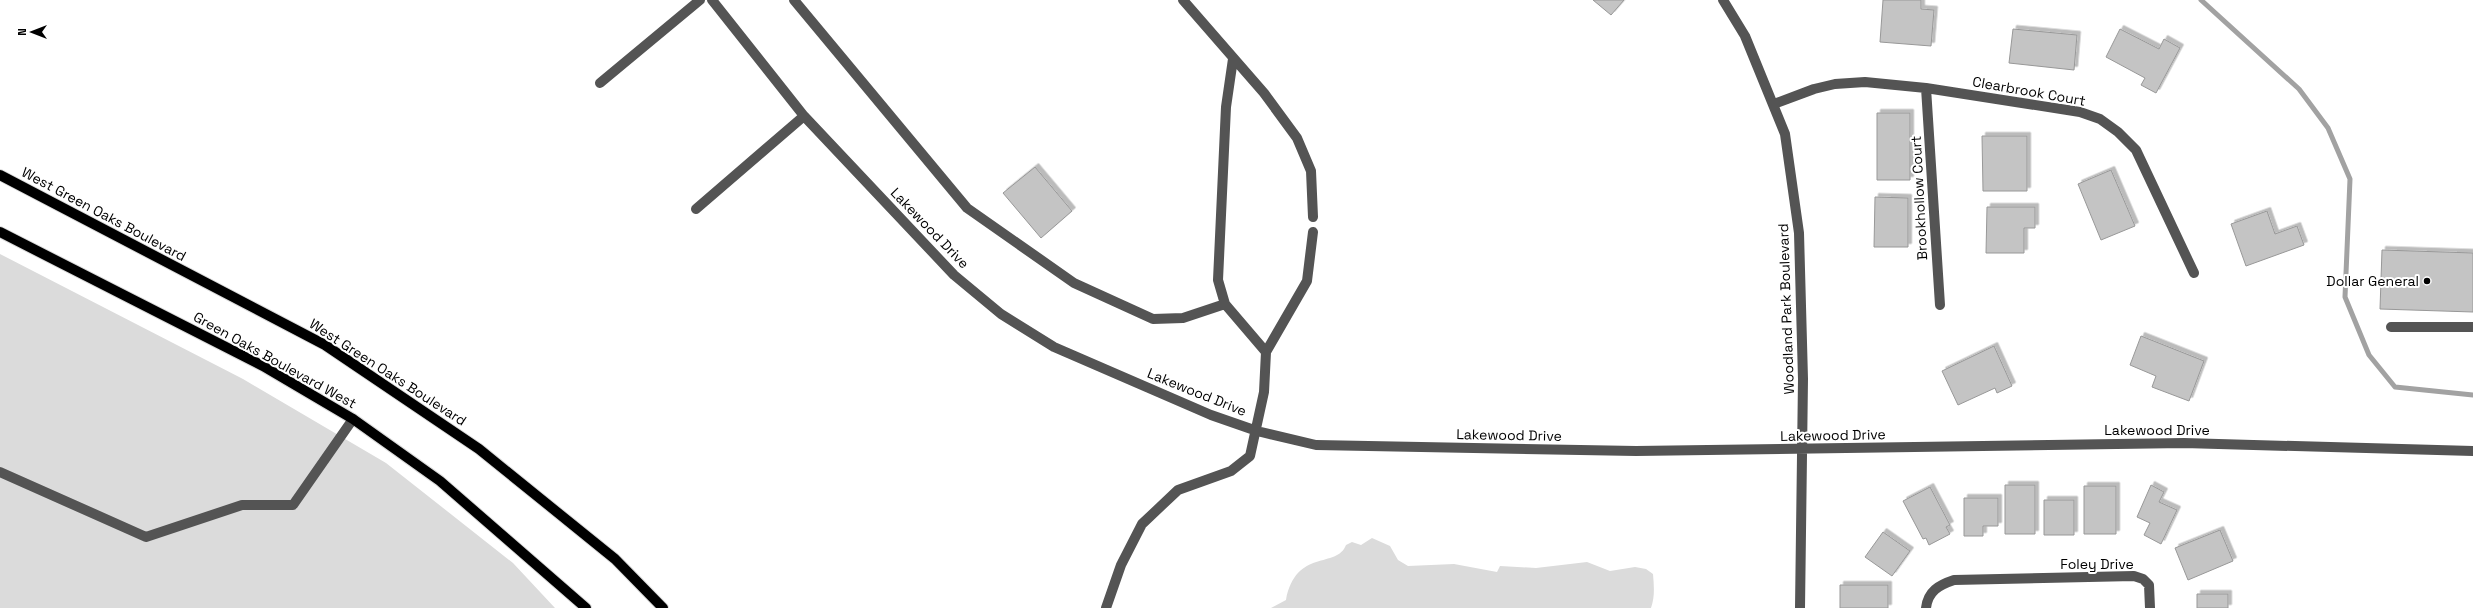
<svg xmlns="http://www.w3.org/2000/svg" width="2473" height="608" font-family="'Space Grotesk',sans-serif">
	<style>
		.green { fill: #dbdbdb }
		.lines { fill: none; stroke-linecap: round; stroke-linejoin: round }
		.stream { stroke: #a2a2a2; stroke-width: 5 }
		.building { fill: #c4c4c4; stroke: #989898; filter: url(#shadow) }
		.major-casing { stroke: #dbdbdb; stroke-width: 12 }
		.minor { stroke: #545454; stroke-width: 10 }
		.major { stroke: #000; stroke-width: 10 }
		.poi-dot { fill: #000; stroke: #fff; stroke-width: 1.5 }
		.labels { text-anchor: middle; stroke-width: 4; stroke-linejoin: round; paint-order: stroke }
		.street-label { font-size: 14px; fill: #000; stroke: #fff }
		.poi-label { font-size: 14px; fill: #000; stroke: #fff; text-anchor: end }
	</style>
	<defs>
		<filter id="shadow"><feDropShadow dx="3.5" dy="-3.5" stdDeviation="0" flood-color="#0004"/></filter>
	</defs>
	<rect width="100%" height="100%" fill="#fff"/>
	<path class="green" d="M0 254 243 379 386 463 513 563 555 608H0Z
		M1372 538 1390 546 1398 560 1408 566 1454 564 1497 572 1500 566 1536 568 1587 562 1610 571 1635 567 1646 569 1653 574C1654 586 1655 597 1651 608H1271L1286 600C1296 548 1337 569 1346 545L1352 542 1361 545Z"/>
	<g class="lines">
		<path class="stream" d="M2201 0 2299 89 2328 128 2350 179 2345 297 2369 355 2395 387 2473 395"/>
	</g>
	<path class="building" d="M1593 0H1624L1611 15Z
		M1883 0H1921V9L1934 10 1931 46 1880 42Z
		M2013 29 2077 35 2074 70 2009 63Z
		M2120 29 2159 49 2164 39 2180 48 2156 93 2141 85 2145 78 2106 57Z
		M1877 113H1910V180H1877Z
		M1982 136H2027V191H1983Z
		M1035 167 1072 211 1041 238 1003 193Z
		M2111 170 2135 226 2101 240 2078 184Z
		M1875 197 1908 198V247H1874Z
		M1987 207H2035V228H2024V253H1986Z
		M2267 211 2275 234 2297 226 2304 245 2246 266 2231 224Z
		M2382 250 2473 253V312L2380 309Z
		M2141 336 2204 361 2189 401 2152 387 2156 376 2130 365Z
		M1994 346 2012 386 1997 393 1995 388 1958 405 1942 371Z
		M2005 485H2035V534H2005Z
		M2151 485 2164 492 2159 502 2177 510 2161 544 2144 535 2150 523 2137 517Z
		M2084 486H2116V534H2084Z
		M1930 487 1950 525 1946 527 1950 534 1929 545 1926 538 1923 539 1903 501Z
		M1964 498H1998V526H1983V536H1964Z
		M2044 500H2074V535H2044Z
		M2220 530 2233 561 2188 580 2175 548Z
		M1883 532 1910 551 1892 576 1865 557Z
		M1840 585H1888V608H1840Z
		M2197 594H2228V608H2197Z"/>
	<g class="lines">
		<g class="major-casing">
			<path id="major" d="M0 175 325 345 479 449 615 559 663 608
				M0 232 263 366 353 419 440 481 586 608"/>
		</g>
		<path class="minor" d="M712 0 804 116 954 275 1001 314 1054 347 1211 415 1257 431 1316 445 1636 451 2184 443 2473 451
			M794 0 967 208 1074 283 1153 319 1183 318 1225 304
			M1183 0 1264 93 1297 138 1311 171 1313 217
			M1723 0 1745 36 1785 134 1799 233 1803 379 1800 608
			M1233 59 1226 107 1218 280 1225 304 1266 352
			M600 83 700 0
			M1926 88 1940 305
			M1774 104 1814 89 1835 84 1865 82 1926 88 2080 112 2100 119 2118 132 2136 150 2194 273
			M696 209 804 116
			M2391 327H2473
			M0 472 146 537 242 505H293L353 419
			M1106 608 1121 565 1142 524 1178 490 1231 471 1250 456 1264 392 1266 352 1307 281 1313 232
			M1926 608C1928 591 1939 585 1954 580L2134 576 2143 579 2149 585 2150 608"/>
		<use href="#major" class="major"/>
	</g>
	<circle class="poi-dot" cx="2427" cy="281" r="4"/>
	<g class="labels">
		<g class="street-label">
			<text transform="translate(2029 91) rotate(10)" y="5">Clearbrook Court</text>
			<text transform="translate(1919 198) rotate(-93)" y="5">Brookhollow Court</text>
			<text transform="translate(104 214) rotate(28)" y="5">West Green Oaks Boulevard</text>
			<text transform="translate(930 228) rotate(46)" y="5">Lakewood Drive</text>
			<text transform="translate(1786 309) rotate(-92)" y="5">Woodland Park Boulevard</text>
			<text transform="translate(275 360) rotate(29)" y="5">Green Oaks Boulevard West</text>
			<text transform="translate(388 372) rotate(33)" y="5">West Green Oaks Boulevard</text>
			<text transform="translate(1197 392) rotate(22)" y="5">Lakewood Drive</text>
			<text x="2157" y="435">Lakewood Drive</text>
			<text transform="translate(1509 435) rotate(1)" y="5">Lakewood Drive</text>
			<text transform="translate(1833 435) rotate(-1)" y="5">Lakewood Drive</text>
			<text x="2097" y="569">Foley Drive</text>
		</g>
		<g class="poi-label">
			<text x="2419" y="286">Dollar General</text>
		</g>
	</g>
	<g transform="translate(32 32) rotate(270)" stroke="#ffffff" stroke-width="3" paint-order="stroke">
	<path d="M0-3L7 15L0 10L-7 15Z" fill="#000000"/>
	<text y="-6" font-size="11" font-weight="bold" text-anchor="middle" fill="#000000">N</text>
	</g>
</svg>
